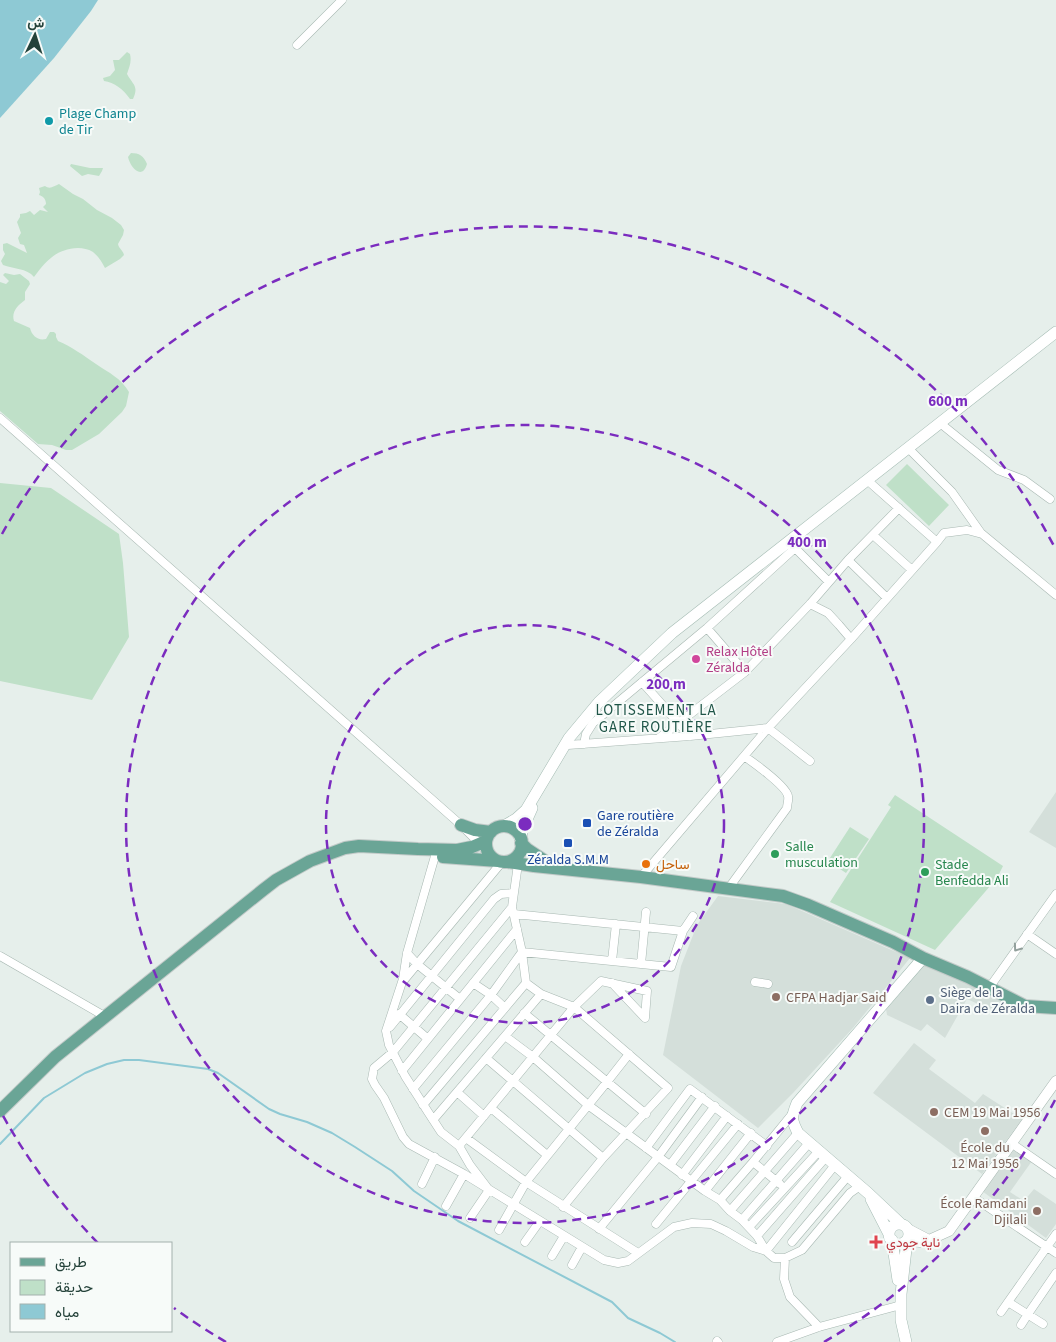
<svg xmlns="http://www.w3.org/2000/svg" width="1056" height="1342" font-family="'Source Sans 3',Vazirmatn,sans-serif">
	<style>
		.built { fill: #d4dfda }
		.green { fill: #bfe0c8 }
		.water { fill: #8ec9d4 }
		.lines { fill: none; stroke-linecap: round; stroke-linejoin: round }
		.stream { stroke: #8ec9d4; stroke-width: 2 }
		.minor-casing { stroke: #a8b8b2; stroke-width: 9 }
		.tertiary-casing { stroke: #a8b8b2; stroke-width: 11 }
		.secondary-casing { stroke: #a4bbb3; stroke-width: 12 }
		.primary-casing { stroke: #c2cac8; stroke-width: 14 }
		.minor { stroke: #fff; stroke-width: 8 }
		.tertiary { stroke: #fff; stroke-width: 10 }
		.secondary { stroke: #fff; stroke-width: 11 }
		.primary { stroke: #6aa596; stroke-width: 12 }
		.oneway { stroke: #92a09c }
		.ring { fill: none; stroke: #7b2cbf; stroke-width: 2.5; stroke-dasharray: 9 6 }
		.culture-dot { fill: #0f9aa8; stroke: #f7fbf9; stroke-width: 2 }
		.hotel-dot { fill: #d1479c; stroke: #f7fbf9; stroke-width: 2 }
		.transit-dot { fill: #1a4fb4; stroke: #f7fbf9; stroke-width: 2 }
		.leisure-dot { fill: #2e9e5b; stroke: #f7fbf9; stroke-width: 2 }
		.food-dot { fill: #e8710a; stroke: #f7fbf9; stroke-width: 2 }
		.education-dot { fill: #8d6e63; stroke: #f7fbf9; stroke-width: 2 }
		.service-dot { fill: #5c6f8a; stroke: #f7fbf9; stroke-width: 2 }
		.health-dot { fill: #e0444e; stroke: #f7fbf9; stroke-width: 2 }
		.labels { text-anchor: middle; stroke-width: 4; stroke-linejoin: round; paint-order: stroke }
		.culture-label { font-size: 14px; fill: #0d838f; stroke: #f7fbf9; text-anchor: start }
		.hotel-label { font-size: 14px; fill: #b23c85; stroke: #f7fbf9; text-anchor: start }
		.transit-label { font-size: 14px; fill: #164399; stroke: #f7fbf9; text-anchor: start }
		.leisure-label { font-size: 14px; fill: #27864d; stroke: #f7fbf9; text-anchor: start }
		.food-label { font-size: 14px; fill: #c56008; stroke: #f7fbf9; text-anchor: start }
		.service-label { font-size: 14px; fill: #4e5e75; stroke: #f7fbf9; text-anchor: start }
		.education-label { font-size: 14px; fill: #785e54; stroke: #f7fbf9; text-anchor: start }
		.health-label { font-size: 14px; fill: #be3a42; stroke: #f7fbf9; text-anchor: start }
		.neighbourhood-label { font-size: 15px; letter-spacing: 1px; fill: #1f5548; stroke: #f7fbf9 }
		.centre { fill: #7b2cbf; stroke: #f7fbf9; stroke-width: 2.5 }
		.ring-label { font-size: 15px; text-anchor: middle; font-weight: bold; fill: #7b2cbf; stroke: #f7fbf9; stroke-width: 4; stroke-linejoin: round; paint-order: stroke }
	</style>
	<rect width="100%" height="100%" fill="#e6efeb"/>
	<path class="built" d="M1056 792V848L1029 832Z
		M718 896 786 904 910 958 853 1028 793 1093 758 1128 663 1055 681 966 697 925Z
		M924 962 1002 998 1003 1004 989 1009 967 999 945 1038 927 1024 921 1031 887 1015 886 1009Z
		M914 1043 936 1060 929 1069 975 1103 983 1094 1022 1119 982 1174 873 1093Z
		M1014 1149 1032 1161 1010 1192 1024 1201 1034 1189 1056 1204V1224L1046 1238 982 1191Z"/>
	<path class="green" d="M127 52 130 54C132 62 129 67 127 74 133 85 139 86 133 99H130C124 90 114 82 104 81L103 78 110 76 115 70 113 60H119Z
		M131 153C139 153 144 156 147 164 142 181 130 167 128 157Z
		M71 164 90 168H103L102 171 99 176 88 174 82 176 70 166Z
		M59 184 73 194 83 199 97 210 112 218 121 225 124 230 123 235 118 244C119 249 123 250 124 255L120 259 105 268C102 262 98 256 93 252 88 249 83 248 78 248 56 249 46 261 34 277 27 268 13 269 3 265L1 261 5 254 3 250V244L7 243 27 253 24 245 20 244 18 238 21 233 17 222 20 217V214L26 213 30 211 34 215 40 210 48 212 43 207 46 204C46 199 43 196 39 195L40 192 39 188 45 186C50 190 54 186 59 184Z
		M5 273 14 275 20 274 29 281 30 284 25 292V300C18 305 11 312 14 321L30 328C32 336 38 341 46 339L50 332H54L56 334V337L58 341C72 347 83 355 96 364 109 373 121 378 129 392L126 406 122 412 99 434 72 450H66L52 445 38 444 0 411V282L6 284 9 281 3 275Z
		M907 464 949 505 929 526 886 485Z
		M0 483 51 488 119 534 123 563 129 637 92 700 0 681Z
		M895 795 1003 866 997 878 935 950 830 902 891 807 888 805Z
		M850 827 869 839 846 873 828 861Z"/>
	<path class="water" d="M0 0H98L91 11 54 58 0 118Z"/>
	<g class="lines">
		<path class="stream" d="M0 1144 44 1098 85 1073 107 1064 124 1060H139L208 1069 218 1073 269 1109 280 1114 307 1122 332 1133 355 1147 392 1171 414 1191 458 1221 612 1302 628 1318 660 1333 675 1342"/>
		<g class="minor-casing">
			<path id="minor" d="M297 45 342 0
				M0 418 461 825 487 851
				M940 423 998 470 1024 480 1050 499
				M908 448 952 492 981 533 1056 595
				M873 535 912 570
				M937 542 944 533 967 530 982 534
				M791 546 795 548 829 582
				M848 560 887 598
				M810 604 828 613 839 625 851 639
				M707 628 745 672
				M642 682 690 736
				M659 738 745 672 810 604 848 560 899 508
				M584 744 586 734 593 723 707 628 795 548
				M568 745 690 736 768 728 810 761
				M435 856 407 953 403 979 386 1031 389 1045 405 1076 428 1112 441 1132 459 1146 574 1007 601 981 647 991 645 1018 612 983
				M518 864 512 907 522 952 526 983 541 994 574 1007 668 1088 603 1158 563 1207
				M641 877 768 728 851 639 937 542 867 480
				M728 889 787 808C787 804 789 800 788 796 786 786 754 763 744 756
				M512 907 393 1052 374 1068 372 1079 375 1085 384 1098 403 1137 409 1144 464 1174 604 1260 618 1263 628 1261 674 1227 692 1223 711 1224 726 1231 753 1247 766 1251 835 1165
				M514 914 683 931
				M1027 934 1056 954
				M407 953 417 964 460 999
				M0 956 106 1017
				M612 961 616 924
				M641 964 646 912
				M404 980 502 862
				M755 982 768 984
				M473 983 491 995 505 1008
				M989 988 1056 894
				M524 1013 646 1114
				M399 1014 428 1039
				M390 1027 494 899 501 894 513 893
				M505 1036 533 1057 588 1105 705 1191 720 1200 730 1211 742 1220 757 1236 766 1251 774 1258H785L802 1250 850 1193 860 1186
				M486 1058 603 1158
				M402 1071 517 929
				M413 1089 491 995 522 952 671 967 683 931 693 916
				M457 1092 484 1116
				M423 1105 526 983
				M491 1108 547 1155
				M433 1120 541 994
				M466 1138 526 1182 638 1253
				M1011 1143 1056 1174
				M459 1146 470 1165 489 1190 470 1218
				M646 1148 690 1089 767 1146
				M753 1162 780 1184
				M670 1165 715 1106
				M682 1175 727 1116
				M422 1184 435 1157
				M705 1191 751 1133
				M973 1197 1056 1253
				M720 1200 753 1162 793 1113
				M446 1206 464 1174
				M730 1211 798 1133
				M742 1220 809 1143
				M656 1224 738 1124
				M749 1227 819 1151
				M599 1229 658 1157 702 1097
				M499 1230 526 1182 607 1082 629 1054
				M757 1236 826 1157
				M525 1242 540 1221
				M792 1242 848 1176
				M552 1256 564 1236
				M785 1258 784 1279 790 1297 819 1327
				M572 1265 582 1247
				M1008 1302 1043 1324
				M1001 1312 1056 1234
				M1021 1325 1028 1314 1056 1273
				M717 1341 718 1342
				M777 1342 819 1327 901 1305"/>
		</g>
		<g class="tertiary-casing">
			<path id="tertiary" d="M908 1229 929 1240
				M907 1240 920 1242 929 1240 949 1231 1056 1081"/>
		</g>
		<g class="secondary-casing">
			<path id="secondary" d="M504 826 516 819 526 810 569 738 599 702 672 633 1056 332
				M520 838 524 826 532 808
				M871 1199 889 1234
				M901 1224 868 1193 798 1133C791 1119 791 1118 797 1103L923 958
				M889 1234a10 10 0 1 1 20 0a10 10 0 1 1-20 0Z
				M892 1240 898 1280
				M906 1342 901 1320V1294L907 1240"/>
		</g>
		<g class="primary-casing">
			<path id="primary" d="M461 825 475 830 491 832
				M486 844a18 18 0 1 1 36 0a18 18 0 1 1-36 0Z
				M521 843 527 849 554 867
				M443 857 498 861
				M508 862 534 866 641 877 783 896 808 905 893 942 923 958 968 977 1025 1006 1056 1008
				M0 1111 55 1057 263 890 276 880 310 861 345 848 359 846 418 849 457 850 472 847 486 841"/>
		</g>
		<use href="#minor" class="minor"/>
		<use href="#tertiary" class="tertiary"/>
		<use href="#secondary" class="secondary"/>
		<use href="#primary" class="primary"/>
	</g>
	<defs><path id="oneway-chevron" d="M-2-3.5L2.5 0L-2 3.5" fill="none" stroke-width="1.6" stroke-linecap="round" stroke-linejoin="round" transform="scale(1.25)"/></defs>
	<use class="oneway" href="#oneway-chevron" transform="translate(1017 948) rotate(126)"/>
	<g class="ring">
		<circle cx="525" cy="824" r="199"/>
		<circle cx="525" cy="824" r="399"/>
		<path d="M1055 1100A598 598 0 0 1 824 1342M226 1342A598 598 0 0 1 174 1308M98 1243A598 598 0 0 1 2 1114M2 534A598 598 0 0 1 1055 548"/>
	</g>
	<circle class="culture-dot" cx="49" cy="121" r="5"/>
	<circle class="hotel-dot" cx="696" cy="659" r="5"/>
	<g class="transit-dot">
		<rect x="582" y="818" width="10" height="10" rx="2.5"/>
		<rect x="563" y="838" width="10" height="10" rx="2.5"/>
	</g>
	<g class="leisure-dot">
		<circle cx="775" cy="854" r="5"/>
		<circle cx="925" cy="872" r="5"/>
	</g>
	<circle class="food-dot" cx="646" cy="864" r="5"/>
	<g class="education-dot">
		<circle cx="776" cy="997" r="5"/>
		<circle cx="934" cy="1112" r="5"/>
		<circle cx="985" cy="1131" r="5"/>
		<circle cx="1037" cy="1211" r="5"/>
	</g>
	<circle class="service-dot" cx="930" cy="1000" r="5"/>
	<path class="health-dot" d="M873.5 1234.5h5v5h5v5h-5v5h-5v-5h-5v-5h5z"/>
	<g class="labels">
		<g class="culture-label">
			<text x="59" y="118">Plage Champ<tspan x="59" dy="16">de Tir</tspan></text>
		</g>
		<g class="hotel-label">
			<text x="706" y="656">Relax Hôtel<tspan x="706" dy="16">Zéralda</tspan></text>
		</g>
		<g class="transit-label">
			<text x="597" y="820">Gare routière<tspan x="597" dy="16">de Zéralda</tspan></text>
			<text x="568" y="864" text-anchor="middle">Zéralda S.M.M</text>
		</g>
		<g class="leisure-label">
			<text x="785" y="851">Salle<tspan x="785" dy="16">musculation</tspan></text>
			<text x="935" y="869">Stade<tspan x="935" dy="16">Benfedda Ali</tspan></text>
		</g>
		<g class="food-label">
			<text x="656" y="869">ساحل</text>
		</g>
		<g class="service-label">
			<text x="940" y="997">Siège de la<tspan x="940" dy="16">Daira de Zéralda</tspan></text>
		</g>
		<g class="education-label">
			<text x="786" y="1002">CFPA Hadjar Said</text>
			<text x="944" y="1117">CEM 19 Mai 1956</text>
			<text x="985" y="1152" text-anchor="middle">École du<tspan x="985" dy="16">12 Mai 1956</tspan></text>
			<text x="1027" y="1208" text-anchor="end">École Ramdani<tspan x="1027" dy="16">Djilali</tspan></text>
		</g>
		<g class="health-label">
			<text x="886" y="1247">ناية جودي</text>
		</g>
		<g class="neighbourhood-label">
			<text x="656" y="715">LOTISSEMENT LA<tspan x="656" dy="17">GARE ROUTIÈRE</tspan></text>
		</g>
	</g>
	<circle cx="525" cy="824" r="8" class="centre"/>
	<g class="ring-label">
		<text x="948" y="406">600 m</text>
		<text x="807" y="547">400 m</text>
		<text x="666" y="689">200 m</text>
	</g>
	<rect x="10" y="1242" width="162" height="90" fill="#f7fbf9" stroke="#a3b1ad"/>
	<rect x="20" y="1258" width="25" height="8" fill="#6aa596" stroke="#a3b1ad"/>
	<text x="55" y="1267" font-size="15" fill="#24423a">طريق</text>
	<rect x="20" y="1280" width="25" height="15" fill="#bfe0c8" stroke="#a3b1ad"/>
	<text x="55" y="1292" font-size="15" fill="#24423a">حديقة</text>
	<rect x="20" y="1304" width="25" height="15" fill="#8ec9d4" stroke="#a3b1ad"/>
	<text x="55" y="1317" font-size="15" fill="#24423a">مياه</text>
	<g transform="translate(35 35) rotate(4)" stroke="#f7fbf9" stroke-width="4" paint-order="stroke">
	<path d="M0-4L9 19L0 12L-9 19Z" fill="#24423a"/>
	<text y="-8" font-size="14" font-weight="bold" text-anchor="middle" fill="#24423a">ش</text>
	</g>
</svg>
